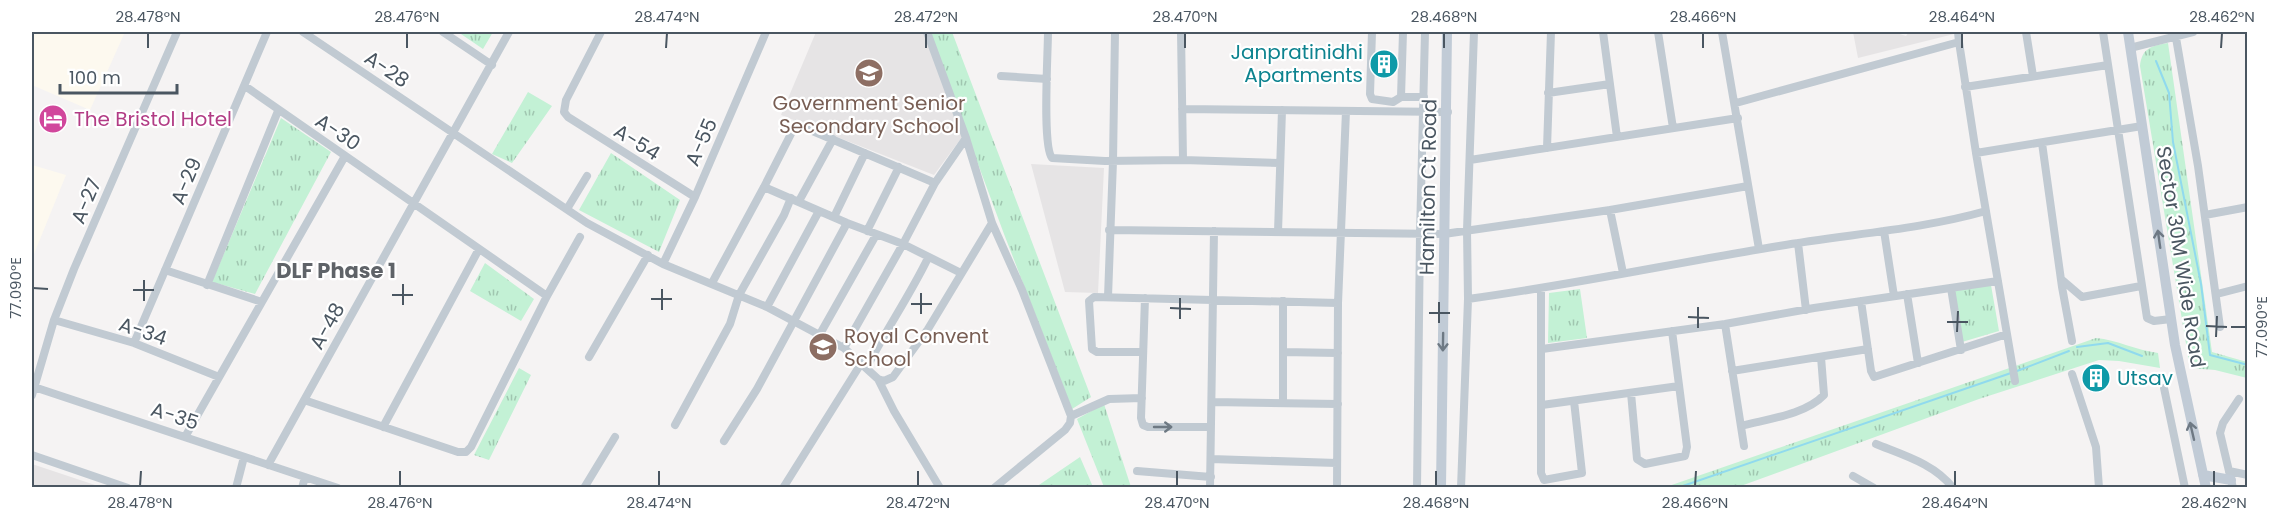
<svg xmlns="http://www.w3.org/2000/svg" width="2279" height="519" font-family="Poppins,sans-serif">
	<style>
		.commercial { fill: #fdf9ef }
		.education { fill: #e6e4e5 }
		.park { fill: url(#park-tufts) }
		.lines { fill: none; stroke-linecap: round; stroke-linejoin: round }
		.stream { stroke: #90daee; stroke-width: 2 }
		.street { stroke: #c1cad2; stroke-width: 8 }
		.secondary { stroke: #c1cbd6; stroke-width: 10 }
		.oneway { stroke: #6e7984 }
		.oneway2 { stroke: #6e7983 }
		.ticks { fill: none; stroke: #4a5661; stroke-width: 2 }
		.labels { text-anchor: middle; stroke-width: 4.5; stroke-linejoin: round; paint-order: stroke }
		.culture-label { font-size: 20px; fill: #0d838f; stroke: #fff; text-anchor: end }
		.street-label { font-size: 20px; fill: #4a5661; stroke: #fff }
		.education-label { font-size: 20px; fill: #785e54; stroke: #fff }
		.hotel-label { font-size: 20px; fill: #b23c85; stroke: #fff; text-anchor: start }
		.neighbourhood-label { font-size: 21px; font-weight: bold; fill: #5f6368; stroke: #fff }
		.neatline { fill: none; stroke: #4a5661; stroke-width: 2 }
		.ticks-label { font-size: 15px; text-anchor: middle; fill: #4a5661 }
	</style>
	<defs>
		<pattern id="park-tufts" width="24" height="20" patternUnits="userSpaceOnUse" patternTransform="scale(1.5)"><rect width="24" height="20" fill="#c3f1d5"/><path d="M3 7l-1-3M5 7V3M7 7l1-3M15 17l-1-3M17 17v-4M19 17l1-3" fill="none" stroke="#a0c6b0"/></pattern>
	</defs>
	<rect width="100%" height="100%" fill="#f5f3f3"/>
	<path class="commercial" d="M32 32H125L90 110 32 85Z
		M32 165 66 175 32 259Z"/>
	<path class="education" d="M816 32H924L962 137 934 175 781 115Z
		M1853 32H1893L1906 36 1909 32H1954V34L1858 58Z
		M1031 164 1104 168 1098 293 1065 292Z
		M32 464 101 487H32Z"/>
	<path class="park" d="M458 32H493L483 49Z
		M929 32H952L1091 397 1072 409 1004 234Z
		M2168 43 2212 352 2247 362V378L2215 370 2190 368 2140 66C2142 48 2151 46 2168 43Z
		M528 92 552 106 512 163 492 154Z
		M281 118 331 152 255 294 212 282Z
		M611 153 680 200 659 252 579 210Z
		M485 263 534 299 521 321 470 291Z
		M1991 285 1999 331 1962 342 1953 291Z
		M1580 289 1587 338 1548 343 1549 293Z
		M2096 338C2117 340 2136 350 2158 353L2160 368 2119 361 2099 360 1979 399 1738 487 1663 488Z
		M519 368 531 375 489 460 474 455Z
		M1104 404 1131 487H1104L1077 419Z
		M1080 457 1093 487H1036Z"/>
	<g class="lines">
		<path class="stream" d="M2156 61 2169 93 2173 142 2201 284 2210 355 2248 365
			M2077 347 2108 343 2142 356
			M2017 371 2069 351
			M1677 488 2011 373"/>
		<path class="street" d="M303 32 587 223 663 264 767 307 844 348 878 379 894 411 940 488
			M443 32 492 65
			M601 32 566 100 564 112 568 117 695 197
			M927 32 966 138 992 223 1022 290 1071 416 1070 423 1065 430 994 488
			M1048 32C1048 53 1042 146 1052 158L1105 161 1183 160 1279 163
			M1181 32 1183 160
			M1372 32 1370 94 1372 99 1393 102 1401 97H1424
			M1603 32 1617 137
			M1658 32 1673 128
			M1722 32 1759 249
			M1958 32 1959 42
			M2026 32 2033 76
			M2103 32 2147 318 2154 321 2171 319
			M2175 32 2198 166 2220 327
			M2130 48 2193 32
			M1001 76 1047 79
			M245 86 547 296
			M1965 87 2108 65
			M1548 93 1610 84
			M1401 97 1403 32
			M1736 103 1959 42 1976 153 2142 126
			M1182 109 1448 112
			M2042 143 2062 287 2072 341
			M1547 148 1551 32
			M1976 153 2015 381
			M1470 160 1738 118
			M764 187 847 223 903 244 961 273
			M799 201 833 139
			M567 209 587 176
			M1610 210 1623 273
			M2205 215 2248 207
			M834 217 865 153
			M1109 230 1444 234 1610 210 1748 186
			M867 231 899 167
			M1884 231 1894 296
			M1278 232 1282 110
			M1798 243 1806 310
			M663 264 695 197 766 32
			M165 270 262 302
			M2061 279 2082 297 2141 286
			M712 283 764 187 796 124 935 183
			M207 285 278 111
			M1541 288V473L1544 480 1582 473 1574 401
			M1951 288 1961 350
			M1907 294 1918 363
			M2217 294 2248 286
			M1108 297 1113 161 1115 32
			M1145 298 1141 418 1143 425 1148 427H1211
			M1468 299C1572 285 1675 263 1779 246 1848 234 1919 230 1986 211
			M1861 301 1871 371 1874 377 2007 334
			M767 307 819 211
			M54 320 134 343 219 377
			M1725 324 1744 446
			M820 334 876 235
			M134 343 267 32
			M844 348 903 244 935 183 966 138
			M1542 349 1725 324 1814 308 1998 281
			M1143 352H1097L1092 349 1089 301 1094 297 1338 303
			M1283 352 1338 353
			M589 357 648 255
			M867 367C886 330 910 295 928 258
			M1732 371 1868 349
			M2072 374 2096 447 2099 488
			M878 379 884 381 893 377 928 329 992 223
			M34 387 338 488
			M2164 388 2185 488
			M1631 393 1637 459 1645 464 1685 456 1687 447 1672 331
			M32 395 54 320 74 269 177 32
			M304 400 458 452H466L471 447 547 296 580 237
			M1212 402 1338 404
			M1283 403V301
			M1542 405 1679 386
			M1071 416 1109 399 1142 398
			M675 425 730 324 739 295 784 215 791 198
			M1741 426C1767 419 1805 415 1824 395L1821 357
			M383 427 479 249
			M185 437 345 156
			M724 441 757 389 847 223
			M1876 444C1903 455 1935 464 1953 488
			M32 455 128 488
			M1211 459 1337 463
			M268 465 509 32
			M1137 471 1211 477
			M2229 471 2248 475
			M1853 476 1874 488
			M236 488 244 457
			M302 488 305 477
			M584 488 615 437
			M783 488 862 362
			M1210 488 1214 231
			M1337 488 1338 303 1346 111
			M1417 488 1420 234 1425 32
			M1461 488 1468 299 1467 230 1474 32
			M2233 488 2220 433 2223 423 2239 399"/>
		<path class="secondary" d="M2128 32 2175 345 2206 488
			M2203 475 2231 480
			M1441 488 1447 32"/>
	</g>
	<defs><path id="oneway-shaft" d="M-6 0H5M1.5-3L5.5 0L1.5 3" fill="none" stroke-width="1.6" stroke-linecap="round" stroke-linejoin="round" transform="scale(1.5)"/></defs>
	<g class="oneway">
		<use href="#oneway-shaft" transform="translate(2159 239) rotate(-98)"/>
		<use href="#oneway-shaft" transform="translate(1443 342) rotate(91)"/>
		<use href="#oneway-shaft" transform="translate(2192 431) rotate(-103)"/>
	</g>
	<use class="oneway2" href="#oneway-shaft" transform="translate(1163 427)"/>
	<path class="ticks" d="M148 48V33M407 48V33M666 48 667 33M926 48V33M1185 48V33M1444 48V33M1703 48V33M1962 48V33M2221 48 2222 33M33 288 48 289M133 290H154M392 295H413M651 299H672M144 301V280M911 304H932M403 305V284M1170 308 1191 309M662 310V289M1429 313H1450M921 314V293M1688 317 1709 318M1180 319V298M1947 322H1968M1439 323V302M2206 326 2227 327M2231 327H2246M1698 328V307M1957 332 1958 311M2216 337 2217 316M140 486 141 471M400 486V471M659 486V471M918 486V471M1177 486V471M1436 486V471M1695 486 1696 471M1955 486V471M2214 486V471"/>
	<defs>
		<g id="building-disc" transform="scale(1.5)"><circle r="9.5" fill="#0f9aa8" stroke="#fff"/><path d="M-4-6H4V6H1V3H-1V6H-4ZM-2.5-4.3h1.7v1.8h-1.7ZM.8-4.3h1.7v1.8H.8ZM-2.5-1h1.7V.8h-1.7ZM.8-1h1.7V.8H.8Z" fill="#fff"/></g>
		<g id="school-disc" transform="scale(1.5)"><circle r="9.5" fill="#8d6e63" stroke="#fff"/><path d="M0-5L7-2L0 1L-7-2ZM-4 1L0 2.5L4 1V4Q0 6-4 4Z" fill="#fff"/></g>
		<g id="hotel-disc" transform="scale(1.5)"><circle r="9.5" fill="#d1479c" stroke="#fff"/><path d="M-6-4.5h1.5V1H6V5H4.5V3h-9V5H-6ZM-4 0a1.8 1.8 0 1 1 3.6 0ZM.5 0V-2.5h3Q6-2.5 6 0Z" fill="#fff"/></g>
	</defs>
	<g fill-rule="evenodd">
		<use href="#building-disc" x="1384" y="64"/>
		<use href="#school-disc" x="869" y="73"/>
		<use href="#hotel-disc" x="53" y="119"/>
		<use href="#school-disc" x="823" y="347"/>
		<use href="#building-disc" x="2096" y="378"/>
	</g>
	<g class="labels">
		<g class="culture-label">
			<text x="1363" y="59">Janpratinidhi<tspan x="1363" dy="23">Apartments</tspan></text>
			<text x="2117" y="385" text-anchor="start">Utsav</text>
		</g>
		<g class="street-label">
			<text transform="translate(387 69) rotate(34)" y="7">A-28</text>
			<text transform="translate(338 132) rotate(34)" y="7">A-30</text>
			<text transform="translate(637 142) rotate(32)" y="7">A-54</text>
			<text transform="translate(701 142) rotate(-66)" y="7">A-55</text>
			<text transform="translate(186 181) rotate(-67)" y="7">A-29</text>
			<text transform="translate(1428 187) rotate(-89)" y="7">Hamilton Ct Road</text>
			<text transform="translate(86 201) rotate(-67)" y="7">A-27</text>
			<text transform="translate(2181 257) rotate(81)" y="7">Sector 30M Wide Road</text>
			<text transform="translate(327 326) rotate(-61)" y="7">A-48</text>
			<text transform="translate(143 331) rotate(19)" y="7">A-34</text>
			<text transform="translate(175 416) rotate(18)" y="7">A-35</text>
		</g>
		<g class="education-label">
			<text x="869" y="110">Government Senior<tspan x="869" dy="23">Secondary School</tspan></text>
			<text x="844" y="343" text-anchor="start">Royal Convent<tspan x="844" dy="23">School</tspan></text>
		</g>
		<g class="hotel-label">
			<text x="74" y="126">The Bristol Hotel</text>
		</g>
		<g class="neighbourhood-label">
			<text x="336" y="278">DLF Phase 1</text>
		</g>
	</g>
	<rect width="2279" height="519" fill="none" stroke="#ffffff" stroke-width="66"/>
	<path d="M60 84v9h117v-9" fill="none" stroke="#4a5661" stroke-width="3"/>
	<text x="69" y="84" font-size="18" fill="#4a5661" stroke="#ffffff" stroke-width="4.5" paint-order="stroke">100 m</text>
	<rect x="33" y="33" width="2213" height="453" class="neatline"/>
	<g class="ticks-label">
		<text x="148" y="22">28.478°N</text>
		<text x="407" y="22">28.476°N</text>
		<text x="667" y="22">28.474°N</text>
		<text x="926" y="22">28.472°N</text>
		<text x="1185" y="22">28.470°N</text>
		<text x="1444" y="22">28.468°N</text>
		<text x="1703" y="22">28.466°N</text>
		<text x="1962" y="22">28.464°N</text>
		<text x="2222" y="22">28.462°N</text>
		<text transform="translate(16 288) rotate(-90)" y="5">77.090°E</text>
		<text transform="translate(2262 327) rotate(-90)" y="5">77.090°E</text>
		<text x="140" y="508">28.478°N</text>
		<text x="400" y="508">28.476°N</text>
		<text x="659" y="508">28.474°N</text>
		<text x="918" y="508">28.472°N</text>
		<text x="1177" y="508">28.470°N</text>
		<text x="1436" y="508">28.468°N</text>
		<text x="1695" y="508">28.466°N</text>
		<text x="1955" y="508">28.464°N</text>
		<text x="2214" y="508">28.462°N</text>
	</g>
</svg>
